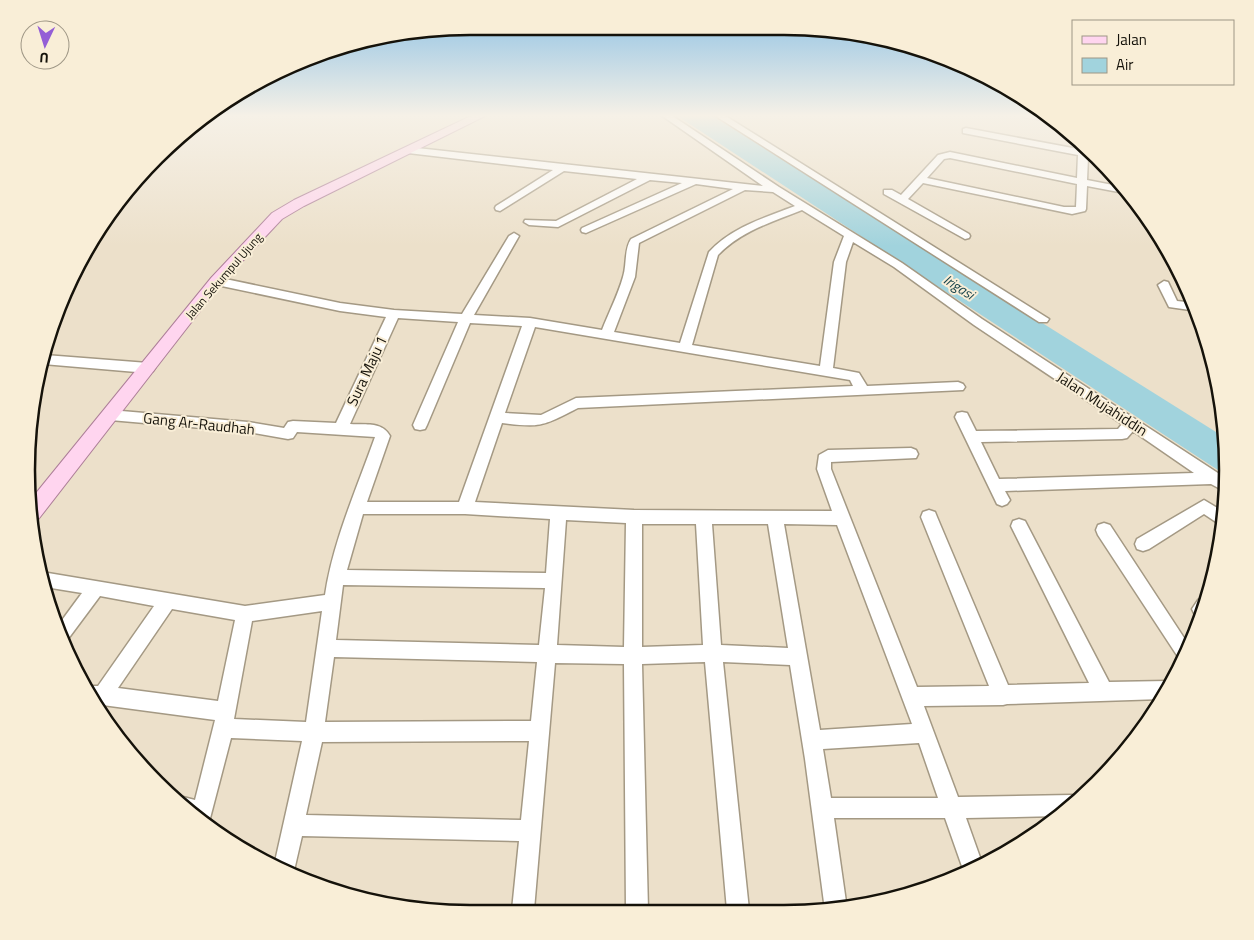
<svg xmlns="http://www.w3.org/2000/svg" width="1254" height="940" font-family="'Titillium Web',sans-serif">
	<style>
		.water { fill: #a1d3dd }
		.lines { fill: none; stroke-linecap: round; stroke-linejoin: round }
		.minor-casing { stroke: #a49984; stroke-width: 3 }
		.major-casing { stroke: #ad7f98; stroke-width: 2 }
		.minor { fill: #fff; fill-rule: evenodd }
		.major { fill: #ffd5ef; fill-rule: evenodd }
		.labels { text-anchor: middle; stroke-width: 4; stroke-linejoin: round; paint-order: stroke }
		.far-street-label { font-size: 12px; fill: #15120a; stroke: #f9eed7 }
		.far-water-label { font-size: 14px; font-style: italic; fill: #16434b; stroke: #f9eed7 }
		.street-label { font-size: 15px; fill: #15120a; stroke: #f9eed7 }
		.rim { fill: none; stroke: #15120a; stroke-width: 2.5 }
	</style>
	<rect width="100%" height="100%" fill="#ece0ca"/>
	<path class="water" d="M676 115H711L1224 437 1227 476Z"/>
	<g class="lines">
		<g class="minor-casing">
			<path id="minor" d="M661 115H671L779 187 902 263 982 319 1227 479 1226 492 1211 484 1005 491 1010 500 1007 504 1002 506 997 504 955 417 957 413 962 412 967 413 976 431 1118 429 1122 424 974 325 894 267 853 242 846 262 833 368 859 373 867 386 958 382 963 384 965 387 963 390 578 408C543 426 541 428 502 423L475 502 634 510 832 511 817 469 819 455 828 450 911 448 916 450 918 454 916 458 831 462V469L917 687 989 686 921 517 923 512 929 510 935 512 937 517 1008 685 1089 683 1011 526 1013 521 1019 519 1025 521 1109 682 1167 681 1171 682 1162 699 1007 704 1003 705 924 706 958 797 1072 795 1080 799 1059 816 966 818 982 863 964 872 945 818H834L847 909 825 910 805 759 790 665 723 662 749 910H727L705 662 642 664 648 910H626L624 664 555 663 534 910H512L519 841 302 836 293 875 274 866 302 741 231 738 208 826 175 801 183 797 195 800 215 720 95 704 86 686H98L154 606 100 596 65 643 57 627 82 593 45 587 42 572 245 606 325 595C333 541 357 488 375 437L297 432 293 438 288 439 248 432 110 420 105 419 103 415 105 411 110 410 248 422 284 428 288 422 293 421 336 423 386 317 340 311 212 284 210 281 212 278 216 277 340 303 394 310 462 314 509 236 514 233 519 236 474 315 530 318 602 330C609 312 618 295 623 277 627 265 624 249 631 239L733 189 696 184 586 233 582 232 581 230 582 228 682 183 650 180 558 227 529 225 524 222 525 220 556 221 637 179 564 171 500 211 496 210 495 208 496 206 553 170 408 153 403 150 408 147 763 186ZM745 190 773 192 795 206C764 218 732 227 709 252L680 343 614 332 635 277 639 243ZM802 210 844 236 834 262 820 366 692 345 718 255C741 231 772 222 802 210ZM398 318 458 322 413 425 415 429 420 430 425 429 427 425 470 323 522 326 459 502H367L390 436C382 421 365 425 350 424ZM535 327 850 380 853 386 576 398 541 415 505 413ZM1133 431 1194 473 999 479 981 442 1122 439 1127 438ZM363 514H465L550 519 546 573 347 570ZM566 520 626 523 624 647 557 645ZM642 524H696L703 645 642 647ZM712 524H768L788 648 721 645ZM784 524 837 525 912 724 820 730ZM343 585 545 588 539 645 336 640ZM172 609 235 620 218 701 118 688ZM322 611 306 722 234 719 252 621ZM334 657 537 662 531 721 325 722ZM529 741 521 820 306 815 322 742ZM919 743 938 798H831L823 749Z
				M714 115H724L1049 319 1047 322H1039Z
				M966 128 1078 149 1080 146 1090 156 1088 157 1087 180 1118 186 1124 193 1087 186 1086 209 1085 211 1072 214 923 183 908 199 969 234 970 236 969 238 965 239 884 194V190H892L901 195 938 155 950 152 1077 178 1078 155 963 133V129ZM950 158 1077 184 1076 207H1064L927 178 944 159Z
				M1164 281 1168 282 1177 301 1195 303 1197 311 1169 307 1158 285Z
				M45 355 148 363 153 365 155 368 153 371 148 373 43 364Z
				M1204 500 1224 512 1222 526 1204 514 1149 549 1143 551 1137 549 1135 544 1137 539Z
				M1104 523 1110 525 1190 647 1182 663 1098 535 1096 530 1098 525Z
				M1204 598 1206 599 1201 617 1195 615 1192 609 1198 600Z"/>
		</g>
		<g class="major-casing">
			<path id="major" d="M473 115H487L304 206 282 219 221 284 37 521 32 523 28 503 211 278 272 213 294 200Z
				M1020 115H1049L1058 122 1026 118Z"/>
		</g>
		<use href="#minor" class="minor"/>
		<use href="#major" class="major"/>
	</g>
	<linearGradient id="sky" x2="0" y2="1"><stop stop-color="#8bc0e4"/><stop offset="0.47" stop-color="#f6f1e7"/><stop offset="1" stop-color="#f6f1e7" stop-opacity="0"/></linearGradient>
	<rect width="1254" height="246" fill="url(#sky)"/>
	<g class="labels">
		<g class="far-street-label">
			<text transform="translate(224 276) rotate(-49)" y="4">Jalan Sekumpul Ujung</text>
		</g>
		<g class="far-water-label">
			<text transform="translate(959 287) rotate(33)" y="5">Irigasi</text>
		</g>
		<g class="street-label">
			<text transform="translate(367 371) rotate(-65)" y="5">Sura Maju 1</text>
			<text transform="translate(1102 404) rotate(33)" y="5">Jalan Mujahiddin</text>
			<text transform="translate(199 424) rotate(6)" y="5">Gang Ar-Raudhah</text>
		</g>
	</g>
	<path d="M0 0H1254V940H0ZM470 35H784A435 435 0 0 1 1219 470V470A435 435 0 0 1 784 905H470A435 435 0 0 1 35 470V470A435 435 0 0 1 470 35Z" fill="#f9eed7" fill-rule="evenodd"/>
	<path class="rim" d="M470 35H784A435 435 0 0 1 1219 470V470A435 435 0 0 1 784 905H470A435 435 0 0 1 35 470V470A435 435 0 0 1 470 35Z"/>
	<rect x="1072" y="20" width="162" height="65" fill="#f9eed7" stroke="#9e9685"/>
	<rect x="1082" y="36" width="25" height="8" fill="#ffd5ef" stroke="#9e9685"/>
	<text x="1116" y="45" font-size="15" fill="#15120a">Jalan</text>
	<rect x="1082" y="58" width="25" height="15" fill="#a1d3dd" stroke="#9e9685"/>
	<text x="1116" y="70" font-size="15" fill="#15120a">Air</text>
	<g transform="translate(45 45) rotate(184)"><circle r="24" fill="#f9eed7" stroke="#9e9685"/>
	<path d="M0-4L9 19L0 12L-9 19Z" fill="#945ed6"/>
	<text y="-8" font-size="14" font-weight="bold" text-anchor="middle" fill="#15120a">U</text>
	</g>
</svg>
